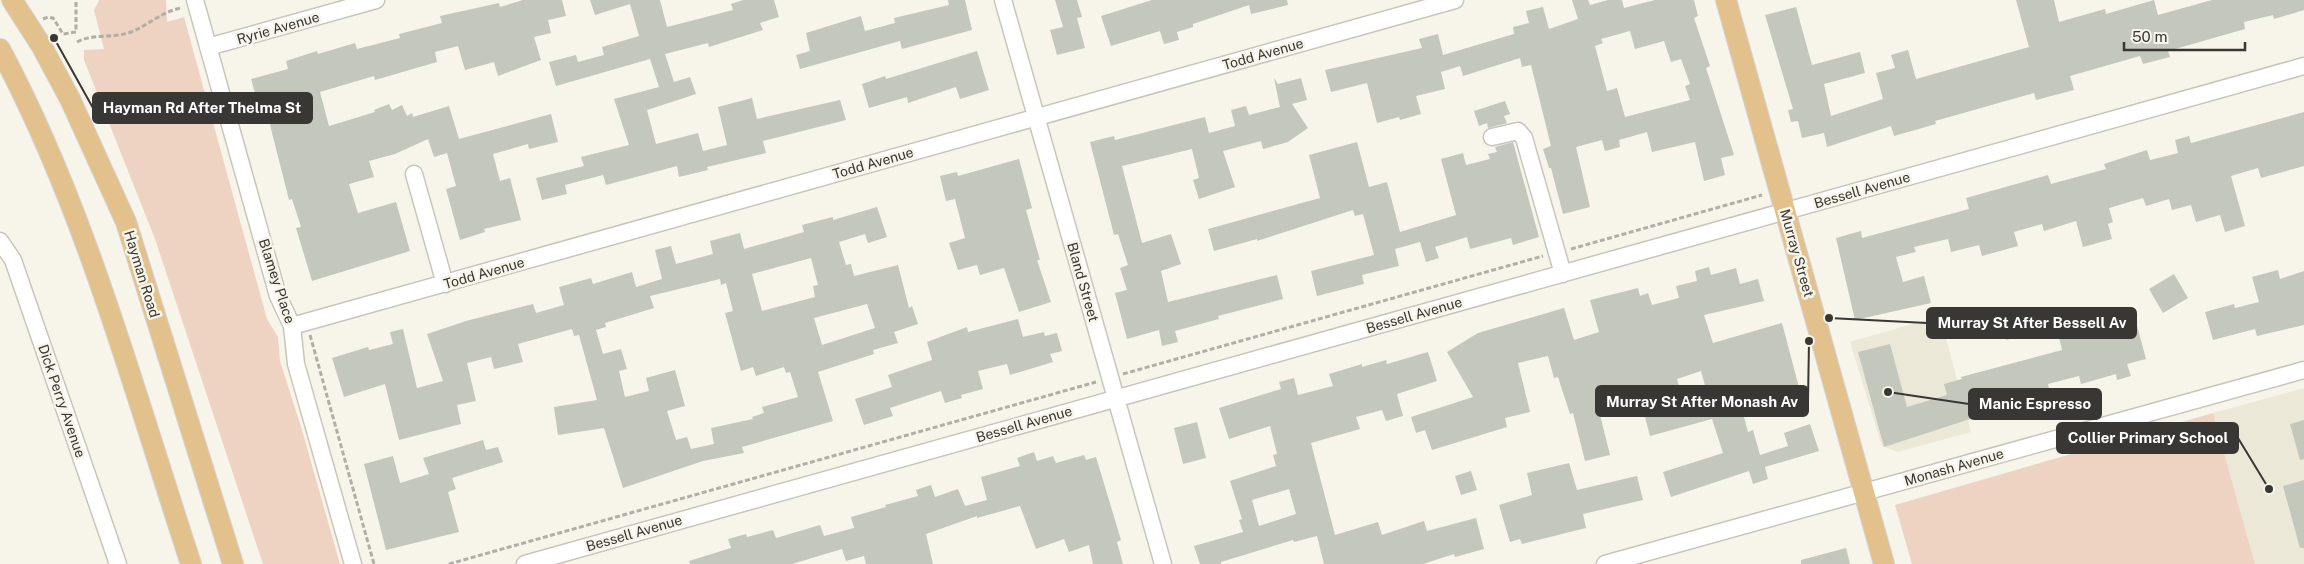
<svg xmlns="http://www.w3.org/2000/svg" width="2304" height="564" font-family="'Public Sans',sans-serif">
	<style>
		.built { fill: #ece8d7 }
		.green { fill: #eed3c3 }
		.building { fill: #c3c7bc; fill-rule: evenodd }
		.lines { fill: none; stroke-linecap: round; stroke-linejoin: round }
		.minor-casing { stroke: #c8c6bb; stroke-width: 19 }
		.major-casing { stroke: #d3d3d2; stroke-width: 22 }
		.path { stroke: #b0afa6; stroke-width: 3; stroke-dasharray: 5 2.5; stroke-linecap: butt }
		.minor { stroke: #fff; stroke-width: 16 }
		.major { stroke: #e2c18d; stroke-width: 20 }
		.labels { text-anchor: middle; stroke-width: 5; stroke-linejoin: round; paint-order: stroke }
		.street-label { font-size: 14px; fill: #383733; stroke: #f7f5ea }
		.leader { fill: none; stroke: #383733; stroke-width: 2 }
		.callout-dot { fill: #383733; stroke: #f7f5ea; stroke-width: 2 }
		.callout { fill: #383733; stroke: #383733; stroke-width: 2 }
		.callout-label { font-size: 15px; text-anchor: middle; font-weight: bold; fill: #fff }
	</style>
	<rect width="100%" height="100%" fill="#f7f5ea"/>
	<path class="built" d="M1940 316 1971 432 1898 452 1882 446 1850 342Z
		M2304 388V564H2255L2213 413Z"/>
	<path class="green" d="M99 0H166L167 22 184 17 267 319 278 337 280 361 302 430 340 564H263L155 239 84 60V50L104 49 94 10Z
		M2213 413 2255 564H1912L1895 505Z"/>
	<path class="building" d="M523 0H562L566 16 548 20 551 33 534 37 541 60 498 76 494 62 465 70 458 46 435 52 437 62 375 80 374 76 320 92 329 126 375 112 374 110 389 104 392 110 402 105 407 116 412 113 413 117 449 106 459 139 551 114 558 142 529 149 528 144 493 154 500 181 510 178 521 220 484 229 485 232 460 240 446 189 456 186 447 153 434 157 428 139 395 154 369 161 374 177 349 184 358 213 396 202 410 251 312 281 296 228 301 227 292 199 289 200 267 113 261 114 251 79 288 69 286 61 317 51 318 54 355 43 357 49 400 38 399 34 442 23 440 16 499 3 500 7Z
		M590 0H660L667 27 733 10 731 4 743 0H774L779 17 760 23 763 30 709 47 708 43 665 54 674 82 690 77 696 94 647 110 656 144 698 133 703 151 727 145 718 107 752 98 757 119 840 100 846 120 763 141 766 153 707 167 708 170 679 177 677 166 606 185 603 175 565 185 567 194 542 200 536 178 584 166 581 157 629 145 614 99 659 87 650 59 556 86 549 62 576 55 578 62 604 55 602 47 639 36 630 4 595 15Z
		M948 0H965L972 30 902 49 900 41 800 69 796 55 810 51 806 33 861 16 865 31 895 23 894 18 949 5Z
		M1055 0H1077L1082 17 1077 18 1085 48 1057 55 1050 30 1063 27Z
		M1152 0H1287L1288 5 1251 14 1249 5 1193 24V27L1177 32 1179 40 1164 44 1160 31 1111 46 1101 16Z
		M1572 0H1588L1590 5 1608 0H1622L1624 8 1655 0H1694L1698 16 1694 18 1710 66 1706 68 1734 155 1721 158 1725 175 1704 181 1695 142 1652 152 1647 132 1619 140 1620 147 1605 151 1602 140 1576 147 1590 207 1563 214 1551 168H1549L1543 149 1551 146 1531 65 1522 67 1520 58 1463 76 1460 66 1441 72 1445 89 1416 96 1421 114 1400 120 1399 117 1377 123 1367 83 1331 92 1325 70 1422 48 1419 39 1438 34 1443 55 1514 34 1513 27 1529 23 1526 11 1543 7 1549 29 1578 19ZM1630 31 1635 49 1664 41 1671 62 1681 59 1690 84 1685 86 1690 100 1625 117 1617 88 1607 91 1595 46 1603 43 1601 39Z
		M2016 0H2054L2059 22 2105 9 2106 14 2154 0 2158 15 2212 0H2304V10L2274 19 2273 15 2244 22 2245 29 2168 51 2170 57 2143 64 2140 56 2070 76 2074 90 2036 100 2034 93 1935 121 1936 124 1894 136 1891 126 1827 147 1824 133 1802 138 1798 121 1791 122 1788 110 1793 109 1765 15 1796 7 1812 65 1860 52 1865 73 1824 84 1831 116 1883 99 1876 73 1895 68 1891 55 1908 50 1916 79 2029 47Z
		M977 51 989 90 960 99 956 87 908 103 907 97 869 108 862 84 885 76 886 79Z
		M1274 78 1278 84 1301 78 1307 100 1292 104 1308 128 1288 142 1263 149 1261 141 1223 151 1235 187 1199 199 1193 180 1199 178 1192 149 1122 166 1142 243 1171 234 1181 264 1161 271 1168 302 1277 275 1283 299 1218 316 1219 319 1175 331 1178 342 1162 346 1159 330 1127 339 1115 293 1127 290 1120 268 1128 265 1118 234 1114 235 1090 142 1114 136 1115 140 1205 117 1209 133 1235 126 1231 110 1246 106 1249 115 1280 107Z
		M1505 101 1510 114 1504 116 1507 123 1488 128 1487 123 1479 126 1474 111Z
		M2304 112V166L2261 178 2258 168 2231 176 2245 226 2225 232 2220 215 2196 222 2191 205 2172 210 2169 199 2146 206 2143 198 2109 208 2113 222 2108 224 2112 239 2083 247 2076 221 2044 231 2042 224 2014 232 2018 246 1982 256 1979 245 1951 252 1948 239 1914 247 1916 252 1896 257 1903 282 1924 276 1931 303 1855 320 1836 238 1861 231 1862 238 1969 209 1966 198 2048 175 2051 184 2106 169 2104 164 2147 150 2150 160 2178 153 2175 140 2189 136 2191 143Z
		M1357 142 1369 187 1387 182 1400 232 1456 215 1441 159 1463 153 1466 165 1490 159 1488 154 1497 152 1495 147 1513 142 1539 237 1513 245 1511 238 1470 249 1467 237 1435 247 1439 258 1426 262 1420 242 1395 249 1399 266 1362 275 1364 284 1317 296 1311 271 1374 255 1363 214 1355 216 1353 210 1257 241V239L1214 251 1208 229 1320 198 1309 155Z
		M1019 159 1032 208 1026 210 1040 260H1037L1051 302 1019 312 1004 268 980 275 977 265 958 270 949 243 965 238 955 199 946 201 940 176 957 172 958 176Z
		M877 207 887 237 868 243 865 234 839 242 846 265 851 264 854 276 898 265 909 308 912 306 918 324 894 332 898 343 873 350 874 354 818 372 833 421 742 447 744 453 703 461 623 488 604 428 558 435 554 407 597 400 579 335 574 336 572 329 518 344 523 362 494 369 491 357 467 363 476 401 457 405 461 424 399 440 385 384 344 397 332 358 368 347 369 350 393 344 390 332 403 329 417 388 443 381 427 334 466 321 533 304 536 313 564 305 559 287 591 278 593 284 632 272 636 287 662 279 655 250 671 246 676 264 713 254 710 241 740 233 744 249 804 232 802 225 833 217V220ZM811 258 818 285 813 286 815 297 762 311 752 274ZM720 279 721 285 726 283 733 311 725 313 741 371 753 367 756 376 784 367 786 373 790 372 798 397 762 407 764 413 752 417 753 419 711 428 714 444 691 449 687 437 676 440 667 411 685 406 675 370 646 378 649 391 625 397 619 371 627 369 621 349 603 354 596 330 606 327 605 323 654 308 650 296ZM867 304 875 328 822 345 814 318Z
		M1709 267 1711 275 1736 268 1740 284 1758 279 1764 301 1704 315 1713 343 1782 323 1801 395 1787 399 1785 391 1753 399 1754 403 1741 406 1748 432 1753 430 1760 455 1788 446 1784 433 1810 424 1819 451 1765 467 1768 479 1753 484 1749 471 1671 497 1663 472 1723 453 1712 419 1650 436 1639 394 1598 407 1610 455 1585 461 1573 413 1570 414 1558 377 1554 378 1548 356 1518 363 1530 412 1505 418 1507 427 1432 450 1425 430 1416 433 1411 417 1473 397 1447 352 1478 333 1564 308 1574 340 1599 332 1590 300 1638 288 1640 296 1648 293 1652 305 1679 298 1676 286 1697 281 1695 271ZM1701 371 1708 397 1684 403 1677 379Z
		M2278 270 2280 279 2304 271V325L2257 336 2255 329 2213 340 2205 312 2234 304 2235 308 2259 302 2252 277Z
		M2174 274 2188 298 2163 313 2149 289Z
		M2132 307 2146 359 2127 364 2131 376 2117 380 2116 374 2081 384 2079 376 2048 384 2049 388 2005 400 2007 407 1884 447 1858 352 1890 344 1907 407 1947 395 1944 384 1962 379 1961 377 2062 350 2058 333 2101 322 2099 316Z
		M2034 308 2041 331 2006 340 2000 317Z
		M1018 319 1023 337 1044 332 1045 336 1057 333 1062 351 1050 354 1053 362 1010 375 1007 364 978 371 983 389 961 395 962 398 945 403 941 391 890 408 893 416 864 425 855 399 892 387 888 375 932 360 927 342 967 327 968 332Z
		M1428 352 1437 381 1397 394 1403 416 1386 421 1382 410 1356 417 1360 429 1311 443 1335 535 1378 522 1382 535 1424 521 1427 531 1476 518 1484 549 1455 557 1454 554 1423 564H1324L1317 536 1294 542 1293 540 1221 562V564H1200L1194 546 1243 532 1239 520 1242 519 1230 481 1276 466 1273 455 1277 454 1270 426 1229 439 1219 408 1281 389 1279 382 1294 378 1298 395 1333 386 1329 374 1362 364V367L1386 360 1387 364ZM1289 489 1296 514 1259 526 1252 500Z
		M2304 420V459L2300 460 2290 424Z
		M1197 422 1206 458 1183 464 1174 428Z
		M483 440 486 450 498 447 503 462 452 478 456 489 448 492 459 532 386 550 364 464 393 456 400 483 429 474 423 458Z
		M1034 452 1037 461 1053 456 1056 463 1084 455 1086 460 1096 457 1121 540 1117 542 1123 564H1093L1089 545 1069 552 1064 539 1036 549 1020 506 977 518V516L926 534 933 564H866L864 556 846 561 842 549 792 564H690L689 561 731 548 728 539 746 534 747 537 773 530 776 538 820 525 824 536 854 528 851 517 886 507 885 505 918 496 916 490 931 485 935 497 958 489 965 506 987 500 981 477 1020 466 1017 458Z
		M1569 463 1577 490 1637 476 1643 500 1583 514 1586 528 1522 544 1520 539 1510 542 1499 505 1532 495 1527 473Z
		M1471 471 1477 490 1461 495 1455 476Z
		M2304 480V548H2300L2283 486Z
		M1846 548 1850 564H1801V560Z"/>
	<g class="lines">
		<g class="minor-casing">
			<path id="minor" d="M195 0 278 296 292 326 296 364 353 564
				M1003 0 1163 564
				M208 47 376 0
				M1492 137 1518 131 1524 138 1563 274
				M414 174 445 284
				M0 241 13 260 118 564
				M292 326 1455 0
				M525 564 2304 66
				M1605 564 2304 370"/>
		</g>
		<g class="major-casing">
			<path id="major" d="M12 0 41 45 70 99 126 222 233 564
				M1726 0 1884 564
				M0 49C86 210 134 391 191 564"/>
		</g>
		<path class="path" d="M43 19 48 17 53 18 63 34 76 32V0
			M77 42C94 33 113 39 131 32 149 25 162 11 182 8
			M1571 249 1762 195
			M310 335 374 564
			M1123 374 1543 256
			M449 564 1096 382"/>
		<use href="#minor" class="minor"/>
		<use href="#major" class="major"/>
	</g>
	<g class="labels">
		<g class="street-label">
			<text transform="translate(278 28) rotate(-16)" y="5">Ryrie Avenue</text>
			<text transform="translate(1263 54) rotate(-16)" y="5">Todd Avenue</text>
			<text transform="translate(873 163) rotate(-16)" y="5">Todd Avenue</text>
			<text transform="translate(1862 190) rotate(-16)" y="5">Bessell Avenue</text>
			<text transform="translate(1797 253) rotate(74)" y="5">Murray Street</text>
			<text transform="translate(484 273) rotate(-16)" y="5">Todd Avenue</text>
			<text transform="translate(142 274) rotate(73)" y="5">Hayman Road</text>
			<text transform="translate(277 281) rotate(72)" y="5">Blamey Place</text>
			<text transform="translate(1083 282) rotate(74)" y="5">Bland Street</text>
			<text transform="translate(1414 315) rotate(-16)" y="5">Bessell Avenue</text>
			<text transform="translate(62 401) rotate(71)" y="5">Dick Perry Avenue</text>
			<text transform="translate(1024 424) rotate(-16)" y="5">Bessell Avenue</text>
			<text transform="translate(1954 467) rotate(-16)" y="5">Monash Avenue</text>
			<text transform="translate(634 533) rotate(-16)" y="5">Bessell Avenue</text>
		</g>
	</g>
	<path class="leader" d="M54 38L93 108M1829 318L1927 323M1809 341L1808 401M1888 392L1969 404M2269 489L2238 438"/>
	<g class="callout-dot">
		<circle cx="54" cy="38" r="5"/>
		<circle cx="1829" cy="318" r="5"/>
		<circle cx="1809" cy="341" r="5"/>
		<circle cx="1888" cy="392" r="5"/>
		<circle cx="2269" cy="489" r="5"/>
	</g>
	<g class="callout">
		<rect x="93" y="93" width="219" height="30" rx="5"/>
		<rect x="1927" y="308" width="209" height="30" rx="5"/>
		<rect x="1596" y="386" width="212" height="30" rx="5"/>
		<rect x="1969" y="389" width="132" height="30" rx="5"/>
		<rect x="2057" y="423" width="181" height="30" rx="5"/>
	</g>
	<g class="callout-label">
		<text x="202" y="113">Hayman Rd After Thelma St</text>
		<text x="2032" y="328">Murray St After Bessell Av</text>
		<text x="1702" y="407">Murray St After Monash Av</text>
		<text x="2035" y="409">Manic Espresso</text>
		<text x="2148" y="443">Collier Primary School</text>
	</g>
	<path d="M2124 42v8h121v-8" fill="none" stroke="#383733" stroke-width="2.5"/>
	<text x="2132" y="42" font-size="15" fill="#383733" stroke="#f7f5ea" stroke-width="4" paint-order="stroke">50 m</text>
</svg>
